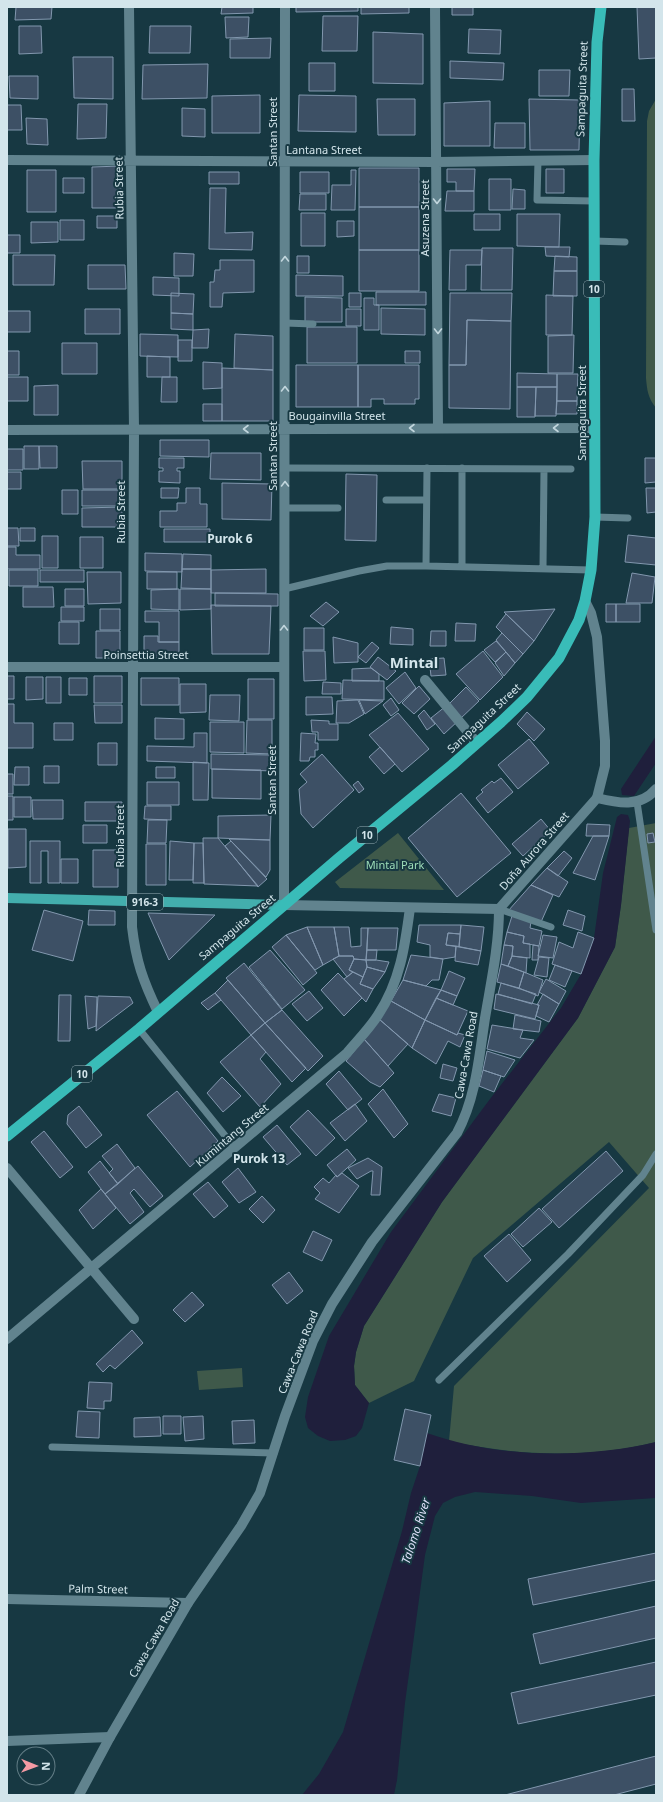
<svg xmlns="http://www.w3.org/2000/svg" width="663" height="1802" font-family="'Noto Sans',sans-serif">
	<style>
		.green { fill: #3f594a }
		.water { fill: #1f1f3c }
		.building { fill: #3d5065; stroke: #8297ae }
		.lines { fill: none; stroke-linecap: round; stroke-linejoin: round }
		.service { stroke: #61838e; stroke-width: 7 }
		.minor { stroke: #61838e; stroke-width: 10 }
		.tertiary { stroke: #61838e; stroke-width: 10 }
		.secondary { stroke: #61838e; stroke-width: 10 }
		.primary { stroke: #43aead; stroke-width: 10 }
		.trunk { stroke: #39bcb8; stroke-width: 11 }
		.oneway { stroke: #c2d6dd }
		.labels { text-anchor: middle; stroke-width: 4; stroke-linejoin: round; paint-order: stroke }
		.shield { fill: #173842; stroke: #9bb1b8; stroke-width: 1 }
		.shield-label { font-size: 10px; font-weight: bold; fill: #d3e5eb }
		.street-label { font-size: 11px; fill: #d3e5eb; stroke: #173842 }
		.park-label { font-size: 11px; fill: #9eddb8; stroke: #173842 }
		.neighbourhood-label { font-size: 12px; font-weight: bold; fill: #d3e5eb; stroke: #173842 }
		.water-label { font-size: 12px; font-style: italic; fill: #dcdff7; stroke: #173842 }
		.district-label { font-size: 15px; font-weight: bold; fill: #d3e5eb; stroke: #173842 }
	</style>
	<rect width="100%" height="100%" fill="#173842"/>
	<path class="green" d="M656 99V408C648 398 647 390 646 378L647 121 649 111Z
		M656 823V1442C588 1459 517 1456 449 1441L454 1386 649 1188 609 1142 473 1258 414 1381 369 1403 355 1385 354 1366 356 1352 364 1326 442 1202 578 1018 615 947 621 905 629 828Z
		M398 833 444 890 340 888 335 882Z
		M242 1368 243 1387 199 1390 197 1371Z"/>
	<path class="water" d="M656 736V763L634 796 622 795 621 789Z
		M621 814 628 815 630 821 621 905 615 947 578 1018 442 1202 364 1326 356 1352 354 1366 355 1385 369 1403 362 1428 356 1436 345 1440 330 1441 318 1436 308 1428 305 1417 308 1397 329 1336 391 1232 490 1099 561 1008 581 974 594 938 603 873 617 817Z
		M427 1433C497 1458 584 1459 656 1442V1498L581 1503 532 1496 475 1492 455 1497 443 1503 435 1516 425 1555 405 1703 397 1780 394 1795H302L319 1774 343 1732 402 1531 411 1493 420 1466Z"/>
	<path class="building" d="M16 7H52L51 19 15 20Z
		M222 7H253V13L221 14Z
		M296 7H358V11L296 12Z
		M361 7H409V13L361 14Z
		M452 7H473V15H452Z
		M637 7H656V58L639 59Z
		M323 16H358L357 51H322Z
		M225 17H249L248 37 226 38Z
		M19 26H41L42 53 19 54Z
		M150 26H191L190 53H149Z
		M469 29 501 30 500 54 468 53Z
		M373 32 423 34V84L373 83Z
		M271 38 270 58H230V39Z
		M73 57H113V99L74 98Z
		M450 61 504 63 503 80 450 78Z
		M309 63H335V91H309Z
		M208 64 207 98 142 99 143 65Z
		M539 70H570L569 96H539Z
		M9 76H38V99L10 98Z
		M622 89H634L635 121H622Z
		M260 95V133H212V96Z
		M299 95 356 96V132L298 131Z
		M377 99H415V135H378Z
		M529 99 580 100 579 150H530Z
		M490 101V146H444V103Z
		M78 104H107L106 138 77 139Z
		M7 105H21L22 130H7Z
		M182 108 205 109V137L182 136Z
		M26 118 47 119 48 145 27 144Z
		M495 123H525V148H494Z
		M121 166V208H92V167Z
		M359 168H419V207H359Z
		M447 169H475L474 191H456V182H447Z
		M546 169H564V193H546Z
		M27 170H56V212H27Z
		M351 170H356L355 210H331L332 185H351Z
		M209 172H239V184H209Z
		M300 172H329V193H300Z
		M63 178H84V193H63Z
		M489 179H511V210H489Z
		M210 188H226L225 233 253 232 252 250 209 249Z
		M513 189 525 190V209H512Z
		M447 191H474V211H445Z
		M300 194H326V210H299Z
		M359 207H419V250H359Z
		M301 213H325V246H301Z
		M474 214H500V230H474Z
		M517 214H560L559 247 517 246Z
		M97 216H117V228H97Z
		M60 220H84V240H60Z
		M337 221H354V236L337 237Z
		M31 222H58V242L31 243Z
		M7 235H20V253H7Z
		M545 247H570L569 257 546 256Z
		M482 248H513L512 290H481Z
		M359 250H419V291H359Z
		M450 250H482L481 265H466V290H449Z
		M174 253 194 254 193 276H174Z
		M13 255H55L54 285H13Z
		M297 256H309V273H297Z
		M555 256 577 257V271H554Z
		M220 260H254V292L223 293 222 307H210V282H214L215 270H220Z
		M88 265H125L126 289H88Z
		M554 271H577V296H553Z
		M296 275 343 276V296H296Z
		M153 277 179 278V296L153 295Z
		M376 292H426V305H376Z
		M171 293 194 294 193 314 171 313Z
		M349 293H361V307H349Z
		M450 293H512L511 321 467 320 466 365H449Z
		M546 295 573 296 572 335H546Z
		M305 297 342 298V322H305Z
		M364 298H374V305H379V330H364Z
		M381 308 425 309V335L381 334Z
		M85 309H120V334H85Z
		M346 309H361V326H346Z
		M7 311H30V332H7Z
		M171 313 193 314V330L171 329Z
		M467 320 511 321 510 409 449 408V365H466Z
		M307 327H357V363H307Z
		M209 329 208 348H192L193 330Z
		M140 334 178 335V357L140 356Z
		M235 334 273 336V370L234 368Z
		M574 335 573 373H548V336Z
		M178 340H192V361H178Z
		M62 343H97V374H62Z
		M7 351H19V375H7Z
		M405 351H420V363H405Z
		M147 356 170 357V377H147Z
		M203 362 222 363V388L203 389Z
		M296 365H358V407H296Z
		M358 365H419V399H415V404H384V399H371V407H358Z
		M222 368 273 370V421H222Z
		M517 373 557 374V387H517Z
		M557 374H578L577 401H557Z
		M7 377H28V401H7Z
		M162 377H177V402H161Z
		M58 385V415H34V386Z
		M517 387H536L535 417H517Z
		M536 387H557L556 416H535Z
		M557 401H577V414H556Z
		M203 404H222V421H203Z
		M160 440H209V457L160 456Z
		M24 446H39V469H24Z
		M39 446H57V468H40Z
		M7 449H23V470H7Z
		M211 453H261V480L210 479Z
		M159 458H184V468H177V471H180V483L159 482V471H163V468H159Z
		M645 458H656V482L645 483Z
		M82 461H122V489H83Z
		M7 472H21V489H7Z
		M346 474 377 475 376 541 345 540Z
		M222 483 272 484 271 520 222 519Z
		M161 488H179L178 498H161Z
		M186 488H200V504H207V527H160V511H177V503H186Z
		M646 488H656V512L647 513Z
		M62 490H78V514H62Z
		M82 490H122V506H82Z
		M122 507V527H82V508Z
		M7 528H18L19 546H7Z
		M20 528H35V541H20Z
		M164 529H210V542H164Z
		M628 535 656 538V565L625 562Z
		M42 536H58V568H42Z
		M80 537H103V568H80Z
		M7 547H16V555H40V569H7Z
		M145 553 182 554V572L145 571Z
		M183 554 211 555V569H182Z
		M182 569H211V589L181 588Z
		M266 569V593H211V570Z
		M9 570H38V586H9Z
		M40 570H84V582H40Z
		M87 572H121V603L88 604Z
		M147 572H177V589H147Z
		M632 573 655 577 652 603H626Z
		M23 587H53L54 607H23Z
		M65 589H84V606H65Z
		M179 589V610L151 609V590Z
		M180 589H211V609L180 610Z
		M215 593 278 594V606H215Z
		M326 602 339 612 323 626 310 616Z
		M606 604H616V622H606Z
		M616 604H640V622H616Z
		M211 605 271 606 269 654H212Z
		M61 607H84V621H61Z
		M100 609H120V630H100Z
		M555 609 534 641 504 612Z
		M145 611H179V642H159V622H145Z
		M506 614 534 641 523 654 496 627Z
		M59 622H79V644H59Z
		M456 623 476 624 475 641H455Z
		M391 627 413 629V645L390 644Z
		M304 628H324V650H304Z
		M96 631H120V658H96Z
		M431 631H446V646H430Z
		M502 633 523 654 515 663 496 640Z
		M144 636H158V642H179V657L144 658Z
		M333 637 358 643V662L334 663Z
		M496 641 506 652 495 662 484 650Z
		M372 642 379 648 366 663 358 657Z
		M303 651H325L326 680 304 681Z
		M483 651 503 677 480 700 456 674Z
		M506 652 515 663 504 676 495 663Z
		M378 657 396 671 387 680 370 667Z
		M444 658 446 675 431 676 429 659Z
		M371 668 379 674V681H352V669Z
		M405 672 416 688 399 704 386 688Z
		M7 676H14V699H7Z
		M94 676H122V703H94Z
		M26 677H43V699L26 700Z
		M46 677H61V703H46Z
		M69 678H87V695H69Z
		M141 678H179V705H141Z
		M248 679H274V719H248Z
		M343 680 384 681V700L342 699Z
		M323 682 341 683V694H322Z
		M180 684H206V712L180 713Z
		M419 686 430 699 414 714 402 703Z
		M466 687 479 701 460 719 448 705Z
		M210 695H240L239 721 209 720Z
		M306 697H332L333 714 306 715Z
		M391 698 399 710 391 716 383 705Z
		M358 700 364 714 349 723H336L337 701Z
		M359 700 383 701 365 714Z
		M7 704H14V723H33V748H7Z
		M94 705H122V723H95Z
		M446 706 459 720 444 734 431 718Z
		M424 710 435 724 427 730 418 716Z
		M527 712 545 729 534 741 517 724Z
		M398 713 429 749 402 772 369 735Z
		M155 718 184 719V739H155Z
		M247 720H272V754L246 753Z
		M311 720 329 721V724H338V740H318V732H312Z
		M210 722H244V753L210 752Z
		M54 723H73V740H54Z
		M194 733H207V763L147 761V746L194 747Z
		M301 733 316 734 315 743H318V750H315V757H310L309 761H300Z
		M529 739 549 763 518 789 498 765Z
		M98 743H117V765H98Z
		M380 747 395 764 384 774 369 757Z
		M211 754 273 755V771L211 769Z
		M322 754 354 790 313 828 301 814 299 789 307 782 300 774Z
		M193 762 209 763 208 800H193Z
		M44 766H59V783H44Z
		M15 767H29V785H14Z
		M156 767H175V778H156Z
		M212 769 261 770V799L212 798Z
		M7 774H13V794H7Z
		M501 778 513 792 488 813 476 798 483 792 481 790 492 781 494 783Z
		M358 781 364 789 359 793 353 785Z
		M147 782H179V805H147Z
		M461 793 511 853 457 897 408 838Z
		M7 796H13V820H7Z
		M14 797H31V817H14Z
		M32 800H63V819H33Z
		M85 802H122V821H85Z
		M145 806H171V820L144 819Z
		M271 815 270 840 218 838V816Z
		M541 819 551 831 523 856 512 844Z
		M148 820H167L166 843H147Z
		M587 824 610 825 609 836H586Z
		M83 825H107V843H83Z
		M8 829H26V867L8 868Z
		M653 833 655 842 648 843 647 834Z
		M593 836H609L595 880 573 873Z
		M203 838H218L258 886 204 884Z
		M229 839 270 840V870L266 877Z
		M30 841H60V883H48V851H41V883H30Z
		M170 841 194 843 193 880H169Z
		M231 841 267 879 258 887 225 846Z
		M194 843H203L204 883H193Z
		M146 844H166V885H146Z
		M93 850H118V887H93Z
		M564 851 572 858 558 876 547 868Z
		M61 859H78V883H61Z
		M547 868 568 882 559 897 531 885Z
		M531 885 553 895 541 922 508 911Z
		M44 910 83 921 73 961 32 950Z
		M89 910 115 911V925H88Z
		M568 910 585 916 582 931 563 925Z
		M148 913 215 915 169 960Z
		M512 916 531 922 530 928 542 931 539 946 523 943 524 936 507 932Z
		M419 925H461L460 934 448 933 446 945 456 946 455 957 443 959 430 957V945L417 942Z
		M461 925 484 927 481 951 459 947Z
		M307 927 323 965 315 970 286 935Z
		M307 927H334L339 956 323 965Z
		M334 927H349L351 947 361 946V928H368L366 960 354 959 353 956H339Z
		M368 928H398L396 950H367Z
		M507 932 524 936 523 943 530 944V958L512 956 513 946 504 945Z
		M578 932 594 938 581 974 552 964 559 942 573 948Z
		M448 933 460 934 459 947 446 945Z
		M286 935 317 973 303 985 272 947Z
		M543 935 557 937 553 958 538 956Z
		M504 945 513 946 512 956 508 966 501 964Z
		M533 945 539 946 538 960H532Z
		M456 946 481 951 478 965 455 961Z
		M270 950 305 990 282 1009 249 967Z
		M367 950H377L376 960H366Z
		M411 955 443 959 439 980H432L426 986 403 980Z
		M339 956H353L354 959 349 970 353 972 347 977 333 959Z
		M512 956 527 958 526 973 508 966Z
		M539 957 549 958 547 977 534 975Z
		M354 959 366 960 367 967 363 977 349 970Z
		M366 960H376L389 962 385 972 367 967Z
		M244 963 282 1010 265 1023 226 978Z
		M501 964 524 972 519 988 497 982Z
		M555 965 572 971 565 987 549 980Z
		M367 967 385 972 373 989 360 984Z
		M449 971 465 978 457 996 441 990Z
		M353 972 363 977 360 984 373 989 366 1002 344 979Z
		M524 972 543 980 538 996 519 988Z
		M338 973 362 998 344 1016 321 990Z
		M546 979 566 991 559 1004 539 992Z
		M228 980 265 1023 251 1035 215 993Z
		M403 980 441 990 425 1020 391 1001Z
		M501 983 536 994 532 1004 498 994Z
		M441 990 457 996 453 1005 436 998Z
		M309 991 323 1008 307 1021 292 1004Z
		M215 993 221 1000 208 1010 201 1003Z
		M496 994 539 1005 535 1019 494 1009Z
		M543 994 559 1004 549 1022 536 1016 539 1005H537Z
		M59 995H71L70 1041H58Z
		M85 996 97 997 96 1026 88 1029Z
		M98 996 130 997 133 1003 96 1031Z
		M436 998 468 1011 457 1035 425 1020Z
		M391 1001 425 1020 412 1048 379 1019Z
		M282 1010 323 1056 308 1071 265 1023Z
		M515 1015 541 1021 539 1032 513 1029Z
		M379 1019 408 1044 388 1066 364 1039Z
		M425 1020 457 1035 458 1033 465 1035 460 1047 448 1041 436 1064 412 1048Z
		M265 1023 306 1068 292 1082 251 1035Z
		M492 1025 523 1030 520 1038 534 1040 520 1058 487 1049Z
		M251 1035 266 1052 260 1059 281 1084 260 1107 220 1062Z
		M364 1039 394 1073 380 1087 370 1082 346 1061Z
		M487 1051 515 1060 504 1077 483 1070Z
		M443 1064 457 1068 453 1081 440 1078Z
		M483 1070 501 1076 494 1092 479 1086Z
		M339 1071 362 1099 348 1110 326 1084Z
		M222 1077 241 1096 223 1112 207 1093Z
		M383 1089 408 1124 394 1138 368 1104Z
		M177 1091 218 1141 190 1167 147 1115Z
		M439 1094 456 1098 451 1116 432 1111Z
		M355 1104 367 1121 345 1141 330 1123Z
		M79 1106 102 1135 86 1148 67 1124 68 1115Z
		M308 1110 335 1138 316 1156 290 1127Z
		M277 1125 301 1154 287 1165 263 1137Z
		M44 1131 73 1167 60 1178 31 1142Z
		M117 1144 135 1168 118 1184 109 1173 113 1169 102 1156Z
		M347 1149 356 1160 337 1177 327 1165Z
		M606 1151 623 1171 559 1228 542 1209Z
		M368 1158 382 1167 380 1195H371L373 1171H371L357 1179 348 1168Z
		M100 1161 118 1184 105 1194 88 1172Z
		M138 1166 163 1196 150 1207 134 1189 130 1193 144 1212 130 1224 105 1194Z
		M238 1168 256 1192 239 1203 222 1182Z
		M342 1173 359 1186 339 1213 315 1199 320 1193 314 1187 323 1178 329 1183 336 1175 337 1177Z
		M208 1182 228 1206 214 1218 193 1194Z
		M101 1189 116 1208 93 1229 79 1210Z
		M262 1196 275 1210 263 1223 249 1209Z
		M539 1208 552 1222 523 1247 511 1234Z
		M313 1231 332 1240 322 1261 303 1252Z
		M509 1234 531 1260 507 1282 484 1256Z
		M289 1272 303 1291 287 1304 272 1285Z
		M192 1292 204 1305 185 1322 173 1310Z
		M132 1330 143 1343 115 1369 110 1365 103 1372 96 1364Z
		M89 1382 112 1383 111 1401H104V1409L87 1408Z
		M405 1409 431 1415 420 1466 394 1460Z
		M78 1411 100 1412 99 1438 76 1437Z
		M163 1416H181V1434H163Z
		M203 1416 204 1439 185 1441 183 1417Z
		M160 1417 161 1436 134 1437V1418Z
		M254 1420 255 1443 233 1444 232 1421Z
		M656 1553V1580L533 1605 528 1579Z
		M656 1606V1638L540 1664 533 1634Z
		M656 1662V1695L518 1724 511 1693Z
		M656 1756V1784L614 1795H505Z"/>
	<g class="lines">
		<path class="service" d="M538 160 537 200 594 201
			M594 241 625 242
			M285 323 313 324
			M285 468 571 469
			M386 500H426
			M284 508H338
			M595 517 628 518
			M426 566 427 468
			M462 567V468
			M543 569 544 469
			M284 589 359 571 387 566H426L591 570
			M637 802 656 930
			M499 909 551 927
			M139 1029 235 1148
			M439 1380 568 1254 643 1175 656 1154
			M52 1447 274 1453"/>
		<path class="minor" d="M129 7 134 429 132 927C136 961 143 981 158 1012
			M435 7 438 428
			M7 160 436 162 594 160
			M7 430 595 428
			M7 667H284
			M425 680 477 743
			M284 905 285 7
			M7 1168 134 1319
			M7 1339 347 1053C357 1041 369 1029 378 1015 400 982 405 946 410 908
			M7 1599 188 1603
			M7 1741 110 1737"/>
		<path class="tertiary" d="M585 601 591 613 597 637 605 741V766L597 798
			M79 1795 110 1737 188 1603 241 1526 260 1493 285 1416 313 1341 332 1304 372 1242 457 1133C476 1098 479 1057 485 1018 491 982 499 946 499 909"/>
		<path class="secondary" d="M284 905 499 909 597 798C618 803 640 808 656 789"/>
		<path class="primary" d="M7 898 284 905"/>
		<path class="trunk" d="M7 1136 139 1029 339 858 452 765 501 722 527 697 559 658 579 620 585 601 591 570 595 517 594 160 597 42 601 7"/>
	</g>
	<defs><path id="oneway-chevron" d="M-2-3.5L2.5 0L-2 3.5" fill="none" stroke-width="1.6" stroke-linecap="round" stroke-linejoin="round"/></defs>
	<g class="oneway">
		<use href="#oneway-chevron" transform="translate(437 201) rotate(90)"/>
		<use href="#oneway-chevron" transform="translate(285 259) rotate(-90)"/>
		<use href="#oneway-chevron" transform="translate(438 331) rotate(90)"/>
		<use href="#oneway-chevron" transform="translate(285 389) rotate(-90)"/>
		<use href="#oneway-chevron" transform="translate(412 428) rotate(180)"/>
		<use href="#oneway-chevron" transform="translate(556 428) rotate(180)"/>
		<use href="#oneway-chevron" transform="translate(246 429) rotate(180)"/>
		<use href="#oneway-chevron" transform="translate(285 484) rotate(-90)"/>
		<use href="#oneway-chevron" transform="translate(284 628) rotate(-90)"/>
	</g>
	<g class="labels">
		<g class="shield">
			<rect x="584" y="281" width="20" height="16" rx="3"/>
			<rect x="357" y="827" width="20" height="16" rx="3"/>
			<rect x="127" y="894" width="36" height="16" rx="3"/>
			<rect x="72" y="1066" width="20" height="16" rx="3"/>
		</g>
		<g class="shield-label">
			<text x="594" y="293">10</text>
			<text x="367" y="839">10</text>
			<text x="145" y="906">916-3</text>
			<text x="82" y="1078">10</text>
		</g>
		<g class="street-label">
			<text transform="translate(582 89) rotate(-88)" y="4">Sampaguita Street</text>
			<text transform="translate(273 132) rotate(-90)" y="4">Santan Street</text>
			<text x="324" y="154">Lantana Street</text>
			<text transform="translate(119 188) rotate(-91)" y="4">Rubia Street</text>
			<text transform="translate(425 218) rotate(-90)" y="4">Asuzena Street</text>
			<text transform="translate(582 413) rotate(-90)" y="4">Sampaguita Street</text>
			<text x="337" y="420">Bougainvilla Street</text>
			<text transform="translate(273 456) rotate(-90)" y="4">Santan Street</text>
			<text transform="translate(121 512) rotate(-90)" y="4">Rubia Street</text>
			<text x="146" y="659">Poinsettia Street</text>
			<text transform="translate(484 718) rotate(-43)" y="4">Sampaguita Street</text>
			<text transform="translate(272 780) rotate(-90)" y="4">Santan Street</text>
			<text transform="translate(120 836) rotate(-90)" y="4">Rubia Street</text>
			<text transform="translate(534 851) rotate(-49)" y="4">Doña Aurora Street</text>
			<text transform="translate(237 927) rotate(-40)" y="4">Sampaguita Street</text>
			<text transform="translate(466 1055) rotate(-80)" y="4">Cawa-Cawa Road</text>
			<text transform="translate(232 1135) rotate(-40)" y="4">Kumintang Street</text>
			<text transform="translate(298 1352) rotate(-68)" y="4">Cawa-Cawa Road</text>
			<text transform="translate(98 1589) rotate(1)" y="4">Palm Street</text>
			<text transform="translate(154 1638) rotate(-60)" y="4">Cawa-Cawa Road</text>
		</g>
		<g class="park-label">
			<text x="395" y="869">Mintal Park</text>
		</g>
		<g class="neighbourhood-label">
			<text x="230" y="543">Purok 6</text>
			<text x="259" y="1163">Purok 13</text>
		</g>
		<g class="water-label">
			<text transform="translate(416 1531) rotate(-72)" y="4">Talomo River</text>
		</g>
		<g class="district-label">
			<text x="414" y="668">Mintal</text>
		</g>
	</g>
	<rect width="663" height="1802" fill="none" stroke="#d3e5eb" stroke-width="16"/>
	<g transform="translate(36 1766) rotate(91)"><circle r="19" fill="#173842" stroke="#627d86"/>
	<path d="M0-3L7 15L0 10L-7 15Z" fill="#f49aa4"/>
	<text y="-6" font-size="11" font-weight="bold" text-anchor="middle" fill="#d3e5eb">N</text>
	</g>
</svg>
